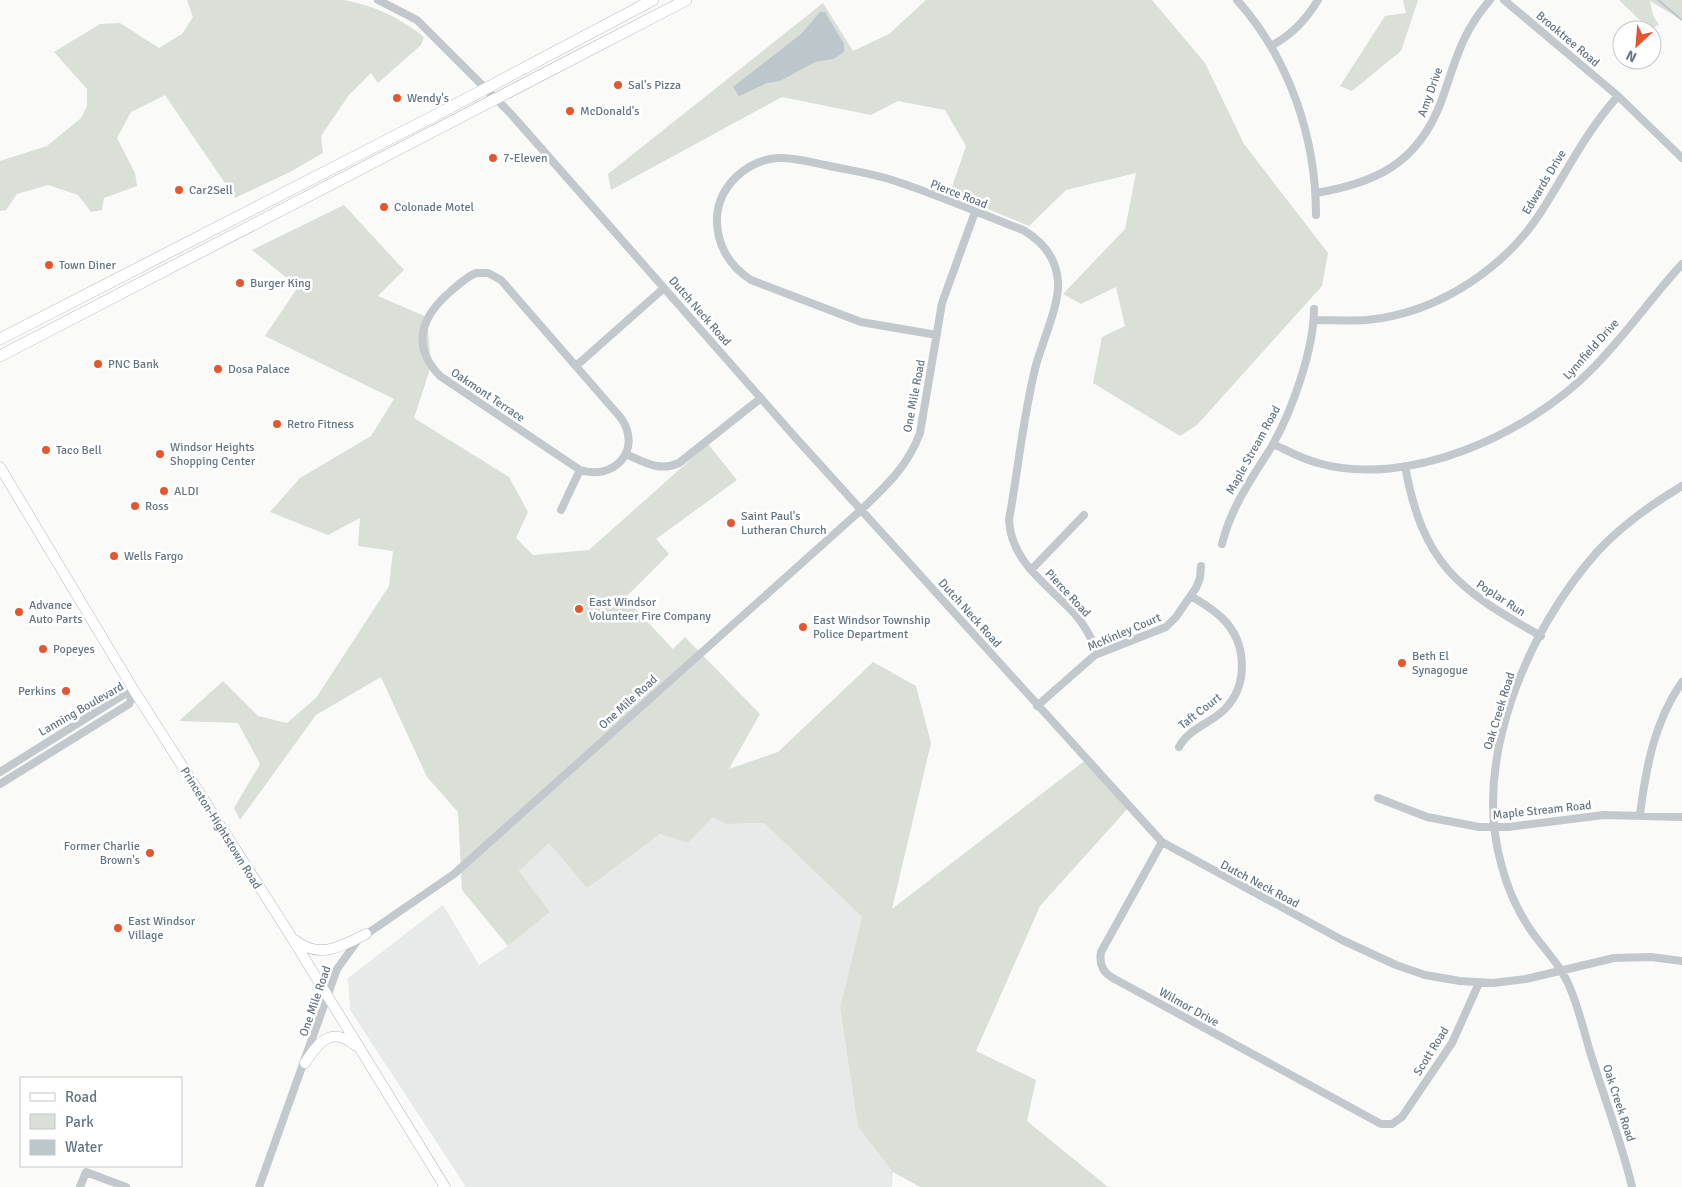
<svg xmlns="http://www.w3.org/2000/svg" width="1682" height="1187" font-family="Signika,sans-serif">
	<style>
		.built { fill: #e8e9e9 }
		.green { fill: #dadfd7 }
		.water { fill: #bbc7cb }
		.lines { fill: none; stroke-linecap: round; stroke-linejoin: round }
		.stream { stroke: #bbc7cb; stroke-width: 2 }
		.major-casing { stroke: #b5babe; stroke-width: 11 }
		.highway-casing { stroke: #b4b9bd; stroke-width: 12 }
		.minor { stroke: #c3c8cc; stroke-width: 8 }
		.major { stroke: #fff; stroke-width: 10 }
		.highway { stroke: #fff; stroke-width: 11 }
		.poi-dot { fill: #e4572e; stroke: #fff; stroke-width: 2 }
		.labels { text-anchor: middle; stroke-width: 5; stroke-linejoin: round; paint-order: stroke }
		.street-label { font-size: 12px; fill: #657683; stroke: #fff }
		.poi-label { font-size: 12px; fill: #657683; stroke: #fff; text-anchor: start }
	</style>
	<rect width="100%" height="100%" fill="#fafaf8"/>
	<path class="built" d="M713 817 726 824 764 823 862 917 840 1009 858 1127 893 1172 892 1187H466L350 1010 348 978 443 905 479 965 508 946 550 912 519 871 549 843 587 887 660 834 688 843Z"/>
	<path class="green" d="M187 0H344C375 6 399 17 424 37L421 45 378 83 371 73 349 95 321 136 323 153 290 172 235 198 165 95 131 112 117 138 135 173 137 186 104 198 102 210 91 212 78 195 48 185 17 194 6 210 0 211V161L47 146 81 118 87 106V89L54 52 100 24 120 23 159 48 182 34 193 17Z
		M926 0H1152L1205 63 1244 144 1328 253 1322 286 1197 425 1180 436 1093 383 1102 337 1125 326 1116 287 1081 304 1063 294 1125 229 1136 173 1066 190 1029 226 950 193 966 146 945 110 898 101 871 115 782 97 611 190 608 174 823 3 853 51 889 34Z
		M1403 0H1418L1401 51 1352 91 1340 86 1385 16 1406 13Z
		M1619 0H1682V20L1650 1 1653 15 1659 25 1649 29Z
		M344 205 404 270 378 296 427 317 431 366 414 418 509 477 528 512 516 538 533 555 589 550 708 444 737 480 656 539 669 554 625 598 673 649 685 637 760 714 729 769 778 752 873 662 916 686 931 743 892 909 1087 759 1129 807 1040 906 976 1051 1036 1080 1027 1121 1108 1187H920L893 1172 858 1127 840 1008 862 917 764 823 726 824 713 817 688 843 660 834 587 888 549 843 519 871 550 912 508 946 462 890 458 812 427 777 381 677 316 715 240 820 234 808 260 764 238 723 179 721 223 681 258 716 287 723 316 698 389 586 393 551 358 546 360 518 328 535 270 512 300 478 371 436 394 399 265 336 298 287 252 250Z"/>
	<path class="water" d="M820 12H825L844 44V52L833 59 815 62 780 81 767 83 739 96 733 87 801 34Z"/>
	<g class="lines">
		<path class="stream" d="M1658 0 1682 20"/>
		<g class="major-casing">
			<path id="major" d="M0 467 135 692 287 930 445 1187
				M295 940C319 960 342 946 366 934
				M305 1063C319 1042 331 1025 356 1046"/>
		</g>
		<g class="highway-casing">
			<path id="highway" d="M0 339 434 116 653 0
				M0 356 686 0"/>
		</g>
		<path class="minor" d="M378 0 417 20 511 114 795 437 1162 842 1342 940 1396 965 1425 975 1460 981 1493 983 1526 979 1614 958 1651 957 1682 961
			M1237 0C1289 58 1316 137 1316 215
			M1504 0 1618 96 1682 158
			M1271 46C1292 35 1306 20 1318 0
			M1316 193C1376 183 1418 163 1441 102 1456 61 1460 35 1490 0
			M476 273H488L501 280 621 418C643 450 614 481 580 470L440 376C410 345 422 316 450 292 458 285 466 277 476 273Z
			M1314 320C1332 320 1350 321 1367 320 1440 313 1509 266 1546 204 1571 164 1586 132 1618 96
			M937 335 861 322 751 280C729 266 716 244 717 217 719 186 746 161 777 158 793 157 810 162 825 165 847 170 870 173 892 180 936 194 979 213 1023 230 1042 241 1056 258 1058 281 1060 305 1041 344 1035 369 1023 418 1018 470 1009 520 1011 562 1048 585 1074 613 1085 625 1092 639 1098 653
			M576 366 664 288
			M1273 444C1288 451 1302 459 1318 463 1408 489 1528 434 1591 370 1623 338 1651 298 1682 264
			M626 454C644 462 659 472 679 463L761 398
			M1405 466C1423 564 1457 589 1541 636
			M561 510 580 470
			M1222 544C1231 507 1252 478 1272 446 1292 411 1314 349 1314 309
			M1031 570 1084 515
			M1037 706 1095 655 1166 627 1176 617 1196 588 1200 578 1201 566
			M1179 747C1189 728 1210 724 1225 709 1249 684 1247 642 1222 618 1213 609 1202 603 1191 596
			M0 772 123 695 135 692
			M0 784 129 704 135 692
			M1378 798 1427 817 1479 827H1508L1604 815 1682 817
			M1640 814C1646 768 1654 722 1682 682
			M1162 842 1101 952C1099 963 1102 971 1111 977L1381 1124H1392L1402 1117 1452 1043 1479 983
			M80 1187 86 1172 126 1187
			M259 1187 337 969 358 940 454 874 861 510C886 486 908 466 920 433L942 303 975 212
			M1632 1187C1622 1144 1606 1103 1593 1061 1585 1037 1580 1011 1570 988 1562 967 1545 950 1532 932 1518 912 1508 890 1502 867 1471 761 1527 631 1597 552 1621 526 1652 504 1682 486"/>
		<use href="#major" class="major"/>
		<use href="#highway" class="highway"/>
	</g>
	<g class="poi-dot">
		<circle cx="618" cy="85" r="5"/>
		<circle cx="397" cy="98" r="5"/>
		<circle cx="570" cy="111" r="5"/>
		<circle cx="493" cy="158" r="5"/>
		<circle cx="179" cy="190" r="5"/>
		<circle cx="384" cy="207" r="5"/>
		<circle cx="49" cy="265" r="5"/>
		<circle cx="240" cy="283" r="5"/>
		<circle cx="98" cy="364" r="5"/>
		<circle cx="218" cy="369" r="5"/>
		<circle cx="277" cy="424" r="5"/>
		<circle cx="46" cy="450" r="5"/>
		<circle cx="160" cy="454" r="5"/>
		<circle cx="164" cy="491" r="5"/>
		<circle cx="135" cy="506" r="5"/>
		<circle cx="731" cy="523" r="5"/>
		<circle cx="114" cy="556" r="5"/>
		<circle cx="579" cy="609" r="5"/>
		<circle cx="19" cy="612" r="5"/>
		<circle cx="803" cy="627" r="5"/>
		<circle cx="43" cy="649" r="5"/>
		<circle cx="1402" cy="663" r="5"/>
		<circle cx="66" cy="691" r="5"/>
		<circle cx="150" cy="853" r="5"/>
		<circle cx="118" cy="928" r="5"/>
	</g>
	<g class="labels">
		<g class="street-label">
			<text transform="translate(1568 39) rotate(40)" y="4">Brooktree Road</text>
			<text transform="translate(1430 92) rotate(-70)" y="4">Amy Drive</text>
			<text transform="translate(1544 182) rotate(-59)" y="4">Edwards Drive</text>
			<text transform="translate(959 194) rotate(21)" y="4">Pierce Road</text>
			<text transform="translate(700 311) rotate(49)" y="4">Dutch Neck Road</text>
			<text transform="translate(1591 349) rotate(-48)" y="4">Lynnfield Drive</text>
			<text transform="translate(488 395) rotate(34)" y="4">Oakmont Terrace</text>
			<text transform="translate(914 396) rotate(-79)" y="4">One Mile Road</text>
			<text transform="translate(1253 450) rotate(-61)" y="4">Maple Stream Road</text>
			<text transform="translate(1068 593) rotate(47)" y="4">Pierce Road</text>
			<text transform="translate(1501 598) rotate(33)" y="4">Poplar Run</text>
			<text transform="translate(970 613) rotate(48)" y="4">Dutch Neck Road</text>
			<text transform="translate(1124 632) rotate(-23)" y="4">McKinley Court</text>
			<text transform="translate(628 702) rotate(-42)" y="4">One Mile Road</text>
			<text transform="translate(81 709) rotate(-30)" y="4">Lanning Boulevard</text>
			<text transform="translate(1200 711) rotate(-38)" y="4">Taft Court</text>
			<text transform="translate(1499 711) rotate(-73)" y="4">Oak Creek Road</text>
			<text transform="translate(1542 810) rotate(-6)" y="4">Maple Stream Road</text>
			<text transform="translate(221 828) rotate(58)" y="4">Princeton-Hightstown Road</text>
			<text transform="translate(1260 884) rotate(28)" y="4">Dutch Neck Road</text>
			<text transform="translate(315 1001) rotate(-71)" y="4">One Mile Road</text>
			<text transform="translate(1189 1007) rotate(29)" y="4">Wilmor Drive</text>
			<text transform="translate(1431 1051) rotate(-58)" y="4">Scott Road</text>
			<text transform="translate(1619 1103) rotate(72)" y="4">Oak Creek Road</text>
		</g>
		<g class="poi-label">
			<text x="628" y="89">Sal's Pizza</text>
			<text x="407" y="102">Wendy's</text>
			<text x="580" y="115">McDonald's</text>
			<text x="503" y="162">7-Eleven</text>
			<text x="189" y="194">Car2Sell</text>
			<text x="394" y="211">Colonade Motel</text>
			<text x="59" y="269">Town Diner</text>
			<text x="250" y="287">Burger King</text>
			<text x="108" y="368">PNC Bank</text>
			<text x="228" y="373">Dosa Palace</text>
			<text x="287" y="428">Retro Fitness</text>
			<text x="170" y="451">Windsor Heights<tspan x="170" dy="14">Shopping Center</tspan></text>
			<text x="56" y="454">Taco Bell</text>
			<text x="174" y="495">ALDI</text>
			<text x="145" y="510">Ross</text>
			<text x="741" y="520">Saint Paul's<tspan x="741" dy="14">Lutheran Church</tspan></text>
			<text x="124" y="560">Wells Fargo</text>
			<text x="589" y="606">East Windsor<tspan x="589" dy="14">Volunteer Fire Company</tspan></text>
			<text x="29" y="609">Advance<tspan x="29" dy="14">Auto Parts</tspan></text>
			<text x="813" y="624">East Windsor Township<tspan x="813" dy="14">Police Department</tspan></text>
			<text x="53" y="653">Popeyes</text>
			<text x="1412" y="660">Beth El<tspan x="1412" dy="14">Synagogue</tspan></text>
			<text x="56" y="695" text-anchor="end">Perkins</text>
			<text x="140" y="850" text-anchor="end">Former Charlie<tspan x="140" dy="14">Brown's</tspan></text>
			<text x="128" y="925">East Windsor<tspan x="128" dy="14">Village</tspan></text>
		</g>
	</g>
	<rect x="20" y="1077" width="162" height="90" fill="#ffffff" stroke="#c1c8cd"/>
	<rect x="30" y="1093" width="25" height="8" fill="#ffffff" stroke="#c1c8cd"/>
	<text x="65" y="1102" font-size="15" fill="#657683">Road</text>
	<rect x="30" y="1114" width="25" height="15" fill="#dadfd7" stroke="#c1c8cd"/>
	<text x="65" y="1127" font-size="15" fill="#657683">Park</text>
	<rect x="30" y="1140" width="25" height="15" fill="#bbc7cb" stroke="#c1c8cd"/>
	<text x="65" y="1152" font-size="15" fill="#657683">Water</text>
	<g transform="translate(1637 45) rotate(206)"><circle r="24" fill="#ffffff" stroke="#c1c8cd"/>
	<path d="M0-4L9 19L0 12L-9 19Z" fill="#e4572e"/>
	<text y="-8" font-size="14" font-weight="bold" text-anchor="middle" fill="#657683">N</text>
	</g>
</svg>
